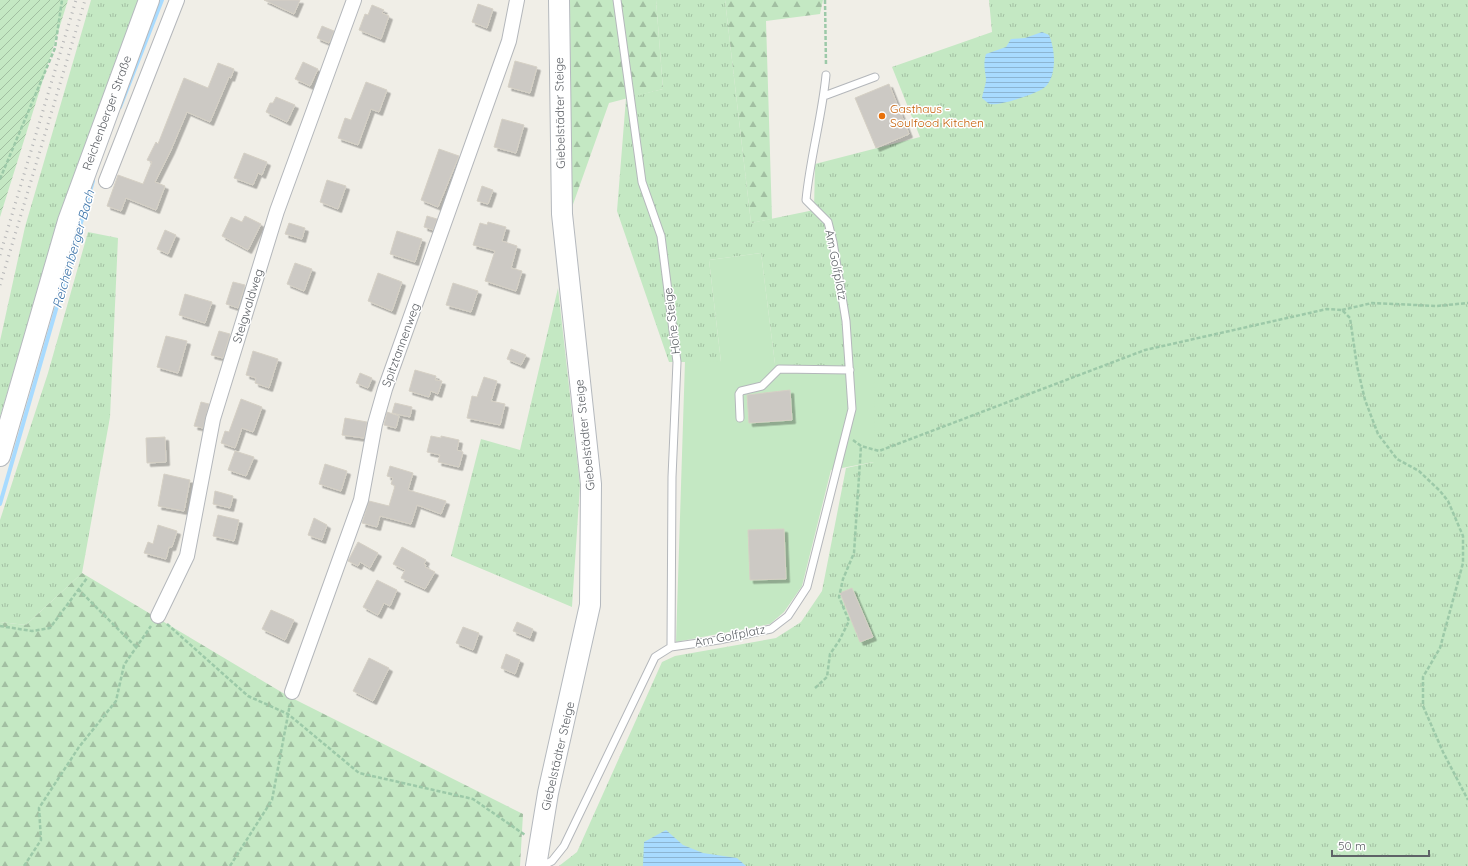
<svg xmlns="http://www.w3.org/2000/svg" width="1468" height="866" font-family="Quicksand,sans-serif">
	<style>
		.grass { fill: url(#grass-tufts) }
		.forest { fill: url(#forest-firs) }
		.park { fill: #c4e8c3 }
		.garden { fill: url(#garden-furrows) }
		.water { fill: url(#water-rules) }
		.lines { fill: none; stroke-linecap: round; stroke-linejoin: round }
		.stream { stroke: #a8dbff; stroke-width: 4 }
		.building { fill: #ccc9c4; stroke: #d5d0c5; filter: url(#shadow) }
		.lane-casing { stroke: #b4b7bb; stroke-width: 9 }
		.street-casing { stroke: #b4b7bb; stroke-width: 16 }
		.secondary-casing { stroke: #b5b9be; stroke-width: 22 }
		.path { stroke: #9cc9a8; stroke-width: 2.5; stroke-dasharray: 4 2; stroke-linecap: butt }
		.lane { stroke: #fff; stroke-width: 7 }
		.street { stroke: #fff; stroke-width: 14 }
		.secondary { stroke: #fff; stroke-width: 20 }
		.rail { stroke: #b5b6b7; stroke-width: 3; stroke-dasharray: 1 5; stroke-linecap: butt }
		.food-dot { fill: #e8710a; stroke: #fff; stroke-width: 1.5 }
		.labels { text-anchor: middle; stroke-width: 3; stroke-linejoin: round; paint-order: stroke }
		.food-label { font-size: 12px; fill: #c56008; stroke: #fff; text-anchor: start }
		.street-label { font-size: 12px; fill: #5e6267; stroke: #fff }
		.water-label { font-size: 13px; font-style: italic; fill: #3f76ab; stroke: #fff }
	</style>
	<defs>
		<pattern id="grass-tufts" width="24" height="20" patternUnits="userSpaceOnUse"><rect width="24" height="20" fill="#c4e8c3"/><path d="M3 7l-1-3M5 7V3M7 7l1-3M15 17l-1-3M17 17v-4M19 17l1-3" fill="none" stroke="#a2bfa2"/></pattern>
		<pattern id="forest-firs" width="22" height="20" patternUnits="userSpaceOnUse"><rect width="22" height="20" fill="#c4e8c3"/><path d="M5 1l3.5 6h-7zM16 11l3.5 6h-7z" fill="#a2bfa2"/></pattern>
		<pattern id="garden-furrows" width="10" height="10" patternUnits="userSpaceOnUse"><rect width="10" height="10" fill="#c4e8c3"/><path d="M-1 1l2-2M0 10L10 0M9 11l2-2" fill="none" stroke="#a2bfa2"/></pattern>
		<pattern id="water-rules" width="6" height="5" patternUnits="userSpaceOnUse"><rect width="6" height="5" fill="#a8dbff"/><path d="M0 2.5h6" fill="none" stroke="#8cb5d2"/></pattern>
		<filter id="shadow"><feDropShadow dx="3.5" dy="3.5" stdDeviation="0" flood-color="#0004"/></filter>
	</defs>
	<rect width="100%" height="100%" fill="#f0eee7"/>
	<path class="grass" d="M91 0H152L56 229 0 417V341L25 227Z
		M656 0H725L751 223 814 210 815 164 920 137 892 67 992 32 989 0H1468V866H559L577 852 662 662 675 656 776 638 801 622 822 591 846 468 874 462 775 364 761 253 709 260 721 362H669L617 211 626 98 663 89Z
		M88 232 118 238 110 417 82 573 26 625 0 622V520L48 373Z
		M558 288 580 485 572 607 451 556 481 439 520 450Z"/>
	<path class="forest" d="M570 0H656L663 89 609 103 571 210Z
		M725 0H823L820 14 766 21 772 219 751 223Z
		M82 573 288 696 523 814 520 866H0V622L26 625Z"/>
	<path class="park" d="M761 253 775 364 875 367 874 462 831 470 802 586 784 612 770 624 676 642 685 361 721 362 709 260Z"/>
	<path class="garden" d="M0 0H68L0 217Z"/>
	<path class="water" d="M1042 32 1049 35C1055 49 1057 72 1047 85 1042 93 999 106 990 104 987 103 985 100 982 98 983 92 986 85 986 79 985 70 983 64 986 54L1006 47 1011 39 1025 38Z
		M666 830 683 845 703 853 737 858 746 866H643L644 842Z"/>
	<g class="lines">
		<path class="stream" d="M120 107 162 0
			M0 504 93 181"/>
	</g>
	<path class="building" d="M264 0H300L294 14Z
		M478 4 493 9 487 28 472 22Z
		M372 5 384 10 382 13 389 16 381 39 359 30 365 14 368 15Z
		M322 26 334 31 329 43 317 38Z
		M515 61 537 67 530 93 508 87Z
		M303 62 318 69 310 86 295 79Z
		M218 63 234 69 231 78 229 77 210 122 187 112 171 150 155 182 165 186 156 210 126 198 121 211 107 206 118 175 143 184 152 162 147 160 156 142 158 144 184 78 208 88Z
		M366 82 387 90 379 112 371 109 358 145 338 138 345 118 351 120Z
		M889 84 909 134 876 148 855 98Z
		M276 97 295 105 287 122 266 112 270 103H273Z
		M502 119 524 125 516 153 494 147Z
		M439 149 459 156 438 207 421 200Z
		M244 153 267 162 262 175 258 173 253 185 234 178Z
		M327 180 346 186 338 209 320 202Z
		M482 186 493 190 488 204 477 201Z
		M245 216 261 224 248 250 222 236 231 217 242 222Z
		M427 216 437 219 433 230 424 227Z
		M488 222 506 227 502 241 517 246 511 268 522 271 516 291 485 281 495 251 473 245 480 223 487 225Z
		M289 223 305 228 302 239 285 234Z
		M165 230 176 235 168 254 157 249Z
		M397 231 422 239 415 262 390 254Z
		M295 263 312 269 304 291 287 284Z
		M378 273 402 282 392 311 368 301Z
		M233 282 245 285 238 308 226 304Z
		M453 283 478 291 471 312 446 305Z
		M185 294 212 302 205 323 179 315Z
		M219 331 230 334 223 358 211 355Z
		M166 336 187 341 178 373 157 367Z
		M511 349 526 355 521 365 507 359Z
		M253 351 278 359 269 388 255 383 256 378 246 375Z
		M415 370 436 376 435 380 442 381 438 394 431 391 429 397 409 391Z
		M360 373 372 378 368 388 356 383Z
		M484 377 497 381 491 401 505 404 500 425 467 418 472 396 477 397Z
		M790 390 792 420 749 423 747 395Z
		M241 399 262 407 253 432 242 428 235 448 221 443 225 431 229 432Z
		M201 402 209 404 203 428 194 426Z
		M395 403 412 407 410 417 392 413Z
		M387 412 399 416 396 428 384 425Z
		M345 418 367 422 364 438 342 435Z
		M431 436 441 438V436L459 440 457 450 463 452 459 467 438 462 440 455 427 452Z
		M165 437 166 462 147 463 146 438Z
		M235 451 254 457 246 476 228 470Z
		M325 464 347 471 341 491 319 484Z
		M390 466 413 473 408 490 446 501 441 514 417 505 411 524 380 516 377 527 362 523 369 501 389 506 395 486 391 484 393 478 387 476Z
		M164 474 190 480 184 511 158 506Z
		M215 491 233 496 230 508 213 504Z
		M218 515 239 520 234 541 213 536Z
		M314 518 327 525 322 540 308 535Z
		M158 525 177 531 172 547H169L166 559 144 553 148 542 153 544Z
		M784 529 786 579 750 580 748 530Z
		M358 542 378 553 370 568 360 562 358 566 348 561Z
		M402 547 426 560 424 564 426 565 425 567 435 572 425 589 401 578 405 570 393 564Z
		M377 580 397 590 390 606 384 603 378 615 363 607Z
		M852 588 873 637 860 642 840 593Z
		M271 610 294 620 285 640 262 629Z
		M517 622 533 629 530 638 513 631Z
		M463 627 479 633 473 650 456 643Z
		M506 654 520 660 515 674 501 668Z
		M369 658 389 668 373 701 353 691Z"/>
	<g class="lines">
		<g class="lane-casing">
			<path id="lane" d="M617 0 642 182 661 236 677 362 672 477 671 647
				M824 96 875 77
				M740 418 739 394 741 391 762 386 779 369 850 370
				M542 866 552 861 564 846 655 657 671 647 719 640 771 629 788 616 807 587 852 409 846 321 833 242 828 222 806 200C810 158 822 117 826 75"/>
		</g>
		<g class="street-casing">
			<path id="street" d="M106 181 177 0
				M158 616 187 556 213 419 277 211 354 0
				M292 692 361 500 375 424 385 389 509 41 517 0"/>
		</g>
		<g class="secondary-casing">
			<path id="secondary" d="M0 456 68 221 149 0
				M536 866 548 793 590 605 591 484 562 214 559 0"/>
		</g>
		<path class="path" d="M825 0 826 66
			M0 179 55 48 62 0
			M1342 310 1372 303 1437 306 1468 303
			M853 440 861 446 879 451 1145 350 1327 309 1342 310 1350 318 1357 366 1365 400 1378 434 1397 459 1419 471 1440 491 1448 501 1463 536V563L1440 648 1423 677V706L1443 752 1468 800
			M78 589 136 647
			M167 624 248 696 288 714 359 773 473 799 525 835
			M0 626 32 631 50 628 87 578
			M815 688 827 677 830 654 839 641 849 621 839 597 843 579 854 553 861 446
			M24 866 41 840 39 808 79 747 116 701 124 665 151 626
			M230 866 272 800 290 704"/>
		<use href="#lane" class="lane"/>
		<use href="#street" class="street"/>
		<use href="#secondary" class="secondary"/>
		<path class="rail" d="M0 255 76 0
			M0 285 85 0"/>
	</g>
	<circle class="food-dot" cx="882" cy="116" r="4"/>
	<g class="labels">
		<g class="food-label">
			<text x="890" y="113">Gasthaus -<tspan x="890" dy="14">Soulfood Kitchen</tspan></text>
		</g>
		<g class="street-label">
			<text transform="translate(107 113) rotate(-70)" y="4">Reichenberger Straße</text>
			<text transform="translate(560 113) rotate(-91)" y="4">Giebelstädter Steige</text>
			<text transform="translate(836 265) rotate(79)" y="4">Am Golfplatz</text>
			<text transform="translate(248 306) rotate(-73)" y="4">Steigwaldweg</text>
			<text transform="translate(672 321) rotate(-97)" y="4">Hohe Steige</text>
			<text transform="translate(401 345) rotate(-70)" y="4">Spitztannenweg</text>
			<text transform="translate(585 435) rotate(-96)" y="4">Giebelstädter Steige</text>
			<text transform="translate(730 636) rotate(-11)" y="4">Am Golfplatz</text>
			<text transform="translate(558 756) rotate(-77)" y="4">Giebelstädter Steige</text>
		</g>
		<g class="water-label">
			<text transform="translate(73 249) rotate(-74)" y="5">Reichenberger Bach</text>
		</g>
	</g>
	<path d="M1332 850v6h97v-6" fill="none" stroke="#5e6267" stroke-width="2"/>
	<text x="1338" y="850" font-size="12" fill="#5e6267" stroke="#ffffff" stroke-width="3" paint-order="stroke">50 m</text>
</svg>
